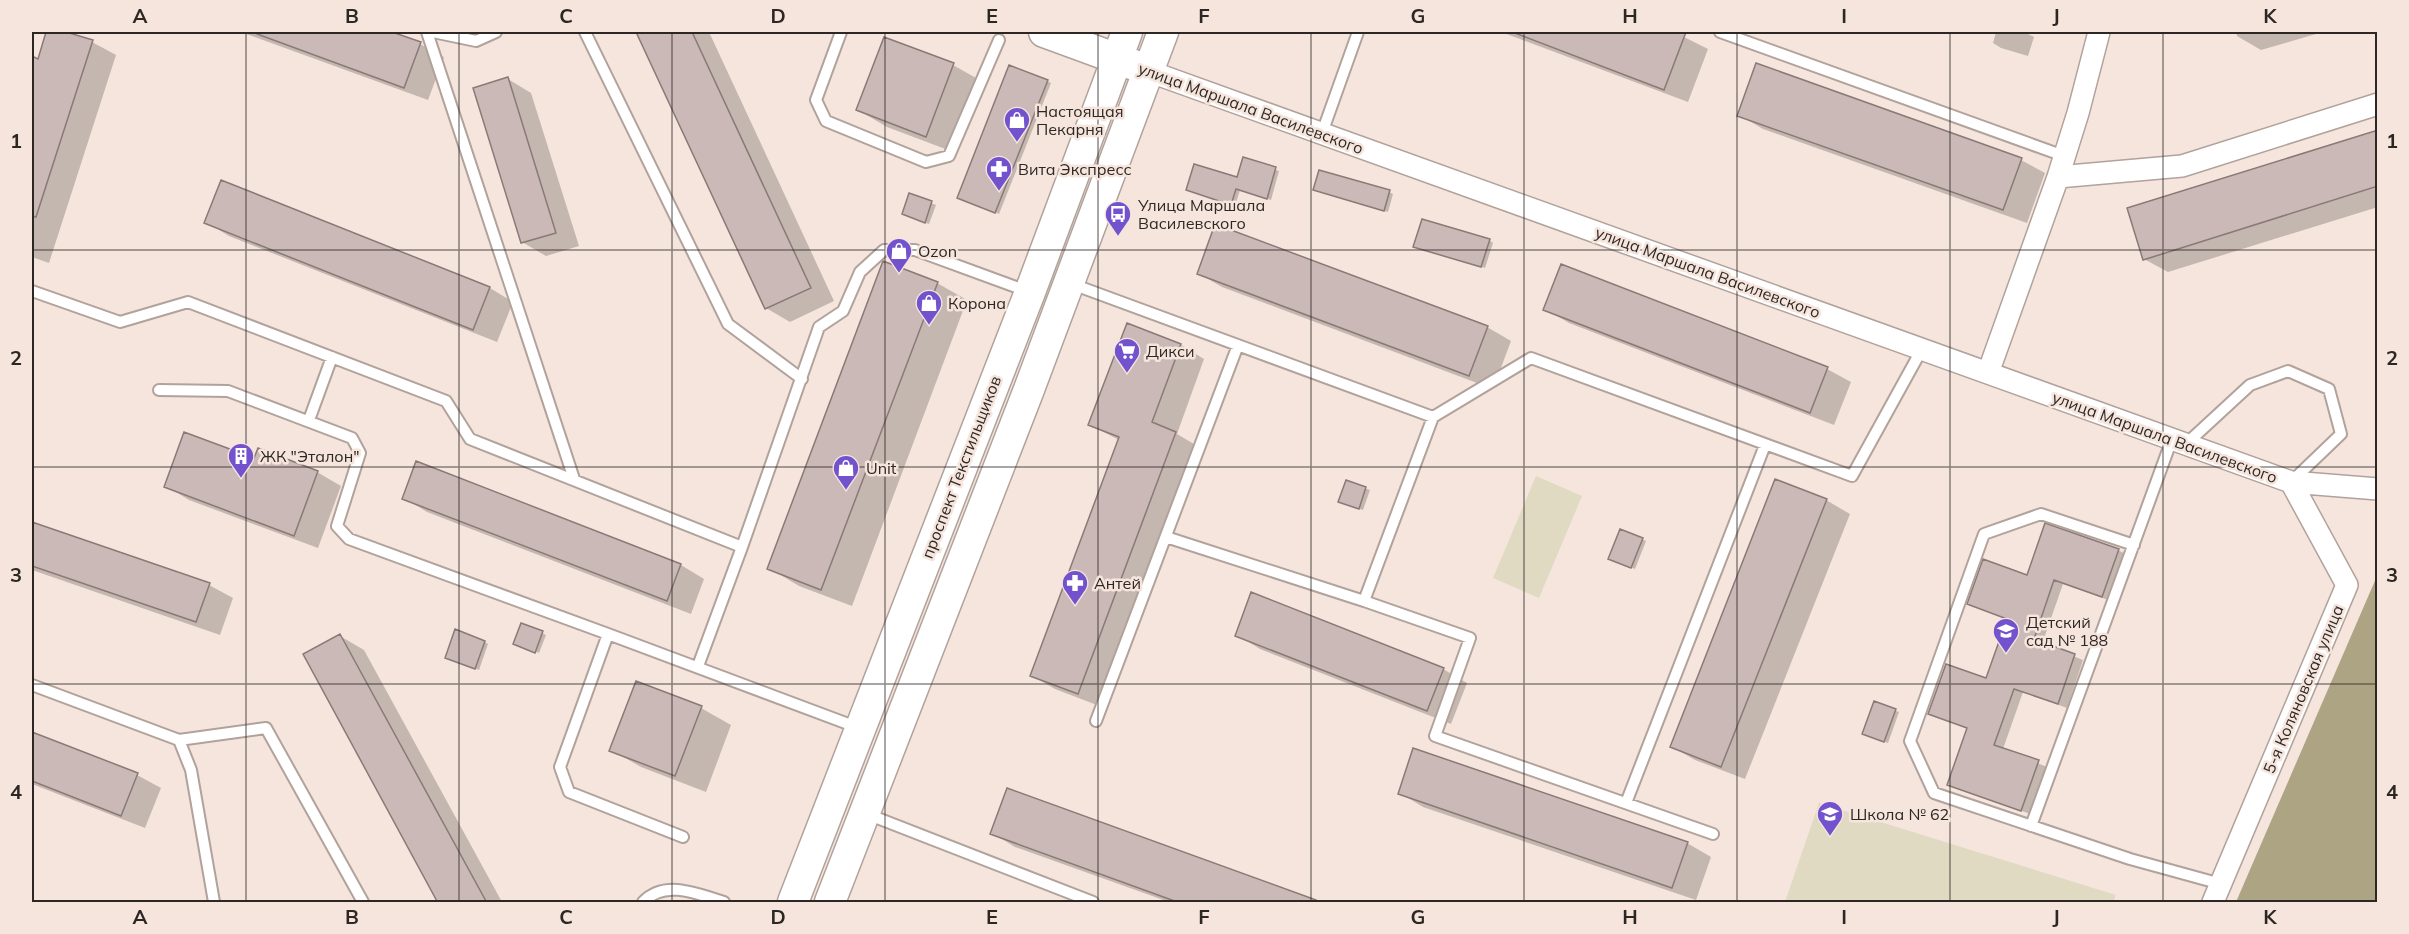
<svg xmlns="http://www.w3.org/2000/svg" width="2409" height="934" font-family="Mulish,sans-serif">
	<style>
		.green { fill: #e0dac2 }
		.forest { fill: #ada483 }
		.shadow { fill: #0003 }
		.building { fill: #cbb9b8; stroke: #897977; stroke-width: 1.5 }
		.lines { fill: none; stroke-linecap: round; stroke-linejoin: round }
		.lane-casing { stroke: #b1a29b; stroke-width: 14 }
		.street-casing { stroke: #b1a29b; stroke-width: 24 }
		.secondary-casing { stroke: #b1a29b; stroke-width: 33 }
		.lane { stroke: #fff; stroke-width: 10 }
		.street { stroke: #fff; stroke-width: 21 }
		.secondary { stroke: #fff; stroke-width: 30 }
		.grid { fill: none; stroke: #2d2724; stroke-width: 1.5; stroke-opacity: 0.55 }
		.labels { text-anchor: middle; stroke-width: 5; stroke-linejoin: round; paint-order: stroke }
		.street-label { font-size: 16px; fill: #2d2724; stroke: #f5e5dd }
		.poi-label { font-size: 16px; fill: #2d2724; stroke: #f5e5dd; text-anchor: start }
		.neatline { fill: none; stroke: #2d2724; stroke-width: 2 }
		.grid-label { font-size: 20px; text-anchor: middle; font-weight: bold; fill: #2d2724 }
	</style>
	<rect width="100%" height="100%" fill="#f5e5dd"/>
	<path class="green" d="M1536 476 1582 496 1539 598 1493 578Z
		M1819 803 2116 895 2113 902H1785Z"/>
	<path class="forest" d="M2377 576V902H2236Z"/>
	<path class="shadow" d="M48 32H61L92 42 116 55 49 263 32 257V58L39 60Z
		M241 32H388L420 44 444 57 428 100Z
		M637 32H709L834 301 790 322 766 308Z
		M1501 32H1674L1708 49 1688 102Z
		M1996 32H2024L2034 37 2028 56 2001 48 1993 43Z
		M2236 32H2323L2261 50 2237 36Z
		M953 65 983 82 956 153 887 127 858 110Z
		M508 79 531 93 579 246 546 256 522 242Z
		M1047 81 1051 83 999 214 963 199Z
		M1739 115 2021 160 2045 173 2027 223 1763 129Z
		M2378 132V207L2168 272 2144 259Z
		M1244 159 1279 171 1271 200 1240 190 1235 206 1187 190 1238 179Z
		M221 182 490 288 513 302 497 342 229 236 206 222Z
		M1315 190 1389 192 1393 194 1388 212Z
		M910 195 936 205 929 224 907 216Z
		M1489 240 1493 243 1485 268 1419 248Z
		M1562 266 1827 369 1851 382 1834 425 1569 323 1545 309Z
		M1198 273 1487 327 1511 341 1493 389 1222 287Z
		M937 283 967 300 852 606 799 586 769 568Z
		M1128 325 1181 345 1204 359 1177 434 1199 447 1102 707 1055 689 1031 675 1119 440 1090 425Z
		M255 460 317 472 341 486 318 548 189 500 166 486Z
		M417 463 681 565 704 579 691 614 427 512 404 498Z
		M1347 482 1370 490 1363 510 1344 504Z
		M1826 500 1850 514 1745 779 1695 760 1671 746Z
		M32 524 209 585 233 598 220 635 32 570Z
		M1642 539 1646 541 1635 569 1614 561Z
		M2118 550 2127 555 2111 601 2063 584 2042 644 2083 660 2067 708 2023 692 2003 749 2047 767 2030 814 1949 784 1968 729 1929 713 1987 680 2008 620 1969 604 2028 577Z
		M542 633 546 635 539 653 519 645Z
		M1237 635 1443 669 1467 683 1451 724 1260 649Z
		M340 636 364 650 502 902H440Z
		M485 642 488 644 479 670 451 659Z
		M1875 703 1899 712 1888 743 1868 736Z
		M701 708 731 725 706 792 641 767 611 750Z
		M32 734 137 775 161 788 145 828 32 784Z
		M1400 793 1687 843 1711 857 1696 900 1423 807Z
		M992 833 1311 900 1316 902H1169L1015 847Z"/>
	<path class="building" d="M46 32H66L93 40 36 217 32 216V56L38 59Z
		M257 32H392L421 42 404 88 257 34Z
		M636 32H692L811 288 765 309Z
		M1515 32H1686L1664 90 1515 33Z
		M884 37 954 63 926 137 856 110Z
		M1756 63 2022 158 2003 210 1737 116Z
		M1009 65 1048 80 995 213 957 198Z
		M508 77 556 233 521 243 473 88Z
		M2378 130V186L2143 260 2127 208Z
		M1243 157 1276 167 1267 199 1236 189 1231 205 1186 190 1194 164 1237 177Z
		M1319 170 1390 190 1384 211 1313 190Z
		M221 180 490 287 473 330 204 223Z
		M909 193 932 201 925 223 902 214Z
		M1422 219 1490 239 1481 267 1413 247Z
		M1215 224 1488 326 1469 376 1197 274Z
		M883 261 938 282 821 590 767 569Z
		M1561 264 1828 367 1810 413 1543 310Z
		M1127 323 1181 344 1152 422 1176 432 1078 694 1030 676 1119 437 1088 425Z
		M184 432 254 458 258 448 318 471 294 536 164 487Z
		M416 461 681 564 667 601 402 499Z
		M1775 479 1827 499 1721 767 1670 747Z
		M1346 480 1366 487 1359 509 1338 502Z
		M32 522 210 583 196 622 32 566Z
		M2045 523 2119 549 2102 597 2054 580 2034 639 2075 654 2058 704 2014 689 1994 745 2039 760 2021 811 1947 785 1967 728 1928 714 1946 664 1986 678 2007 619 1967 604 1983 559 2027 575Z
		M1620 529 1643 538 1631 568 1608 559Z
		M1251 592 1444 668 1427 711 1235 636Z
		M521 623 543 631 535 653 513 644Z
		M455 629 485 641 475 669 445 658Z
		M340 634 487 903H438L303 654Z
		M636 681 702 706 675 776 609 751Z
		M1874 701 1896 709 1884 742 1862 734Z
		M32 732 138 773 121 816 32 781Z
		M1413 748 1688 842 1672 888 1398 794Z
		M1007 788 1316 900 1315 903H1180L990 834Z"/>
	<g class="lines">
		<g class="lane-casing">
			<path id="lane" d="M427 32 574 479
				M433 32 476 41 496 32
				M585 32 728 324 802 379
				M841 32 816 100 826 121 926 162 949 156 999 40
				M1720 32 2064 156
				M1322 133 1358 32
				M1072 284 1433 417 1531 358 1852 476 1922 349
				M32 291 120 322 188 302 446 401 470 439 742 547
				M159 390 228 391 352 438 360 453 337 526 349 539 608 634
				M309 420 332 357
				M2186 444 2250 385 2288 371 2329 389 2341 434 2291 482
				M1166 537 1364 601 1433 417
				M2134 545 2041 514 1984 534 1910 741 1934 793 2130 859 2221 884
				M1364 601 1470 638 1435 736 1713 834
				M698 666 742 547 819 327 843 311 860 272 884 250H915L1027 291
				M32 685 179 740 191 770 214 902
				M1096 721 1238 345
				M179 740 266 728 363 902
				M1626 803 1765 445
				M867 814 1093 902
				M2031 826 2172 439
				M683 837 569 792 560 767 608 634 859 728
				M643 902C665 879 698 894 724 902"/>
		</g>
		<g class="street-casing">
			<path id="street" d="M1148 71 2291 482 2378 489
				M2058 177 2182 166 2378 104
				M1988 373 2058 177 2078 113 2099 32
				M2213 902 2347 585 2291 482"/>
		</g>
		<g class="secondary-casing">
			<path id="secondary" d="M1044 32 1134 65
				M793 902 1030 292 1127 32
				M830 902 1028 392 1163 32"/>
		</g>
		<use href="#lane" class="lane"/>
		<use href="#street" class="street"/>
		<use href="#secondary" class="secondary"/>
	</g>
	<path class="grid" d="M246 32V902M459 32V902M672 32V902M885 32V902M1098 32V902M1311 32V902M1524 32V902M1737 32V902M1950 32V902M2163 32V902M32 250H2378M32 467H2378M32 684H2378"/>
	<defs>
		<g id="shop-pin" transform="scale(1.35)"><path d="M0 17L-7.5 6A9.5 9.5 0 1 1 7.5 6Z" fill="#7353cd" stroke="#f5e5dd"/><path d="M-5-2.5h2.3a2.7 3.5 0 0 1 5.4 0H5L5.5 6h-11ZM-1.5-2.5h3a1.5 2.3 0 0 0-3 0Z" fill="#fff"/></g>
		<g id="pharmacy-pin" transform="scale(1.35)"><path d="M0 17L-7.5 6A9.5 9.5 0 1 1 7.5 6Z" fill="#7353cd" stroke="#f5e5dd"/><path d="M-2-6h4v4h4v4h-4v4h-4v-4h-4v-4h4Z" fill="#fff"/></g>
		<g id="bus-pin" transform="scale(1.35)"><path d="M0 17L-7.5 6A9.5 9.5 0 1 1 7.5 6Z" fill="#7353cd" stroke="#f5e5dd"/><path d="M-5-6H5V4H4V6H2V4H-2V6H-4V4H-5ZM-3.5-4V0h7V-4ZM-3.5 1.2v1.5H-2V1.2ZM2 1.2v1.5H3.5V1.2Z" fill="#fff"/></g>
		<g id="supermarket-pin" transform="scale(1.35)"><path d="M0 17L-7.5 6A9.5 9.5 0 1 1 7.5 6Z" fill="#7353cd" stroke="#f5e5dd"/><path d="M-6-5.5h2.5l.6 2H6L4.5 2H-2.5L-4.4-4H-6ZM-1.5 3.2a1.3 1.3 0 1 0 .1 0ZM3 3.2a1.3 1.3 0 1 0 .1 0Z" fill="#fff"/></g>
		<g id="building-pin" transform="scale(1.35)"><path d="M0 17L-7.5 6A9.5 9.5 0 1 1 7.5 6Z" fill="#7353cd" stroke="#f5e5dd"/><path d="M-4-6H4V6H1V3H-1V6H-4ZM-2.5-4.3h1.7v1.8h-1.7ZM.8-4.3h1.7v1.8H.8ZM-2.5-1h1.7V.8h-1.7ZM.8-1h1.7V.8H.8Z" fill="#fff"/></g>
		<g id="school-pin" transform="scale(1.35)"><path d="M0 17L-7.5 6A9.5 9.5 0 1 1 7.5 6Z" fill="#7353cd" stroke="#f5e5dd"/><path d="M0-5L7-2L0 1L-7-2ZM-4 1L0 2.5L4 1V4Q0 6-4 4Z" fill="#fff"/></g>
	</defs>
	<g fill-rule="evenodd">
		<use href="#shop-pin" x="1017" y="120"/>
		<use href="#pharmacy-pin" x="999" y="169"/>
		<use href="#bus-pin" x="1118" y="214"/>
		<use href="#shop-pin" x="899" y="251"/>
		<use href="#shop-pin" x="929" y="303"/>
		<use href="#supermarket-pin" x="1127" y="351"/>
		<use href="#building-pin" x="241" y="456"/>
		<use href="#shop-pin" x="846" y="468"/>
		<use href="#pharmacy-pin" x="1075" y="583"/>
		<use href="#school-pin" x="2006" y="631"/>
		<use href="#school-pin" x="1830" y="814"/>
	</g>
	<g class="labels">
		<g class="street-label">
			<text transform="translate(1251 108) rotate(20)" y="6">улица Маршала Василевского</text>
			<text transform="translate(1708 272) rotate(20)" y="6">улица Маршала Василевского</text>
			<text transform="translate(2165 437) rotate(20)" y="6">улица Маршала Василевского</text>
			<text transform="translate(961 467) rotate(-69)" y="6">проспект Текстильщиков</text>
			<text transform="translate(2303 689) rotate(-67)" y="6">5-я Коляновская улица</text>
		</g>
		<g class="poi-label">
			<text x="1036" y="117">Настоящая<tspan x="1036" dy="18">Пекарня</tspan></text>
			<text x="1018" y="175">Вита Экспресс</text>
			<text x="1138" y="211">Улица Маршала<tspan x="1138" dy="18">Василевского</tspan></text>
			<text x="918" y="257">Ozon</text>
			<text x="948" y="309">Корона</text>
			<text x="1146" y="357">Дикси</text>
			<text x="260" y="462">ЖК "Эталон"</text>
			<text x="866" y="474">Unit</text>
			<text x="1094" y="589">Антей</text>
			<text x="2026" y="628">Детский<tspan x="2026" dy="18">сад № 188</tspan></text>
			<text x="1850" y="820">Школа № 62</text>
		</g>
	</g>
	<rect width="2409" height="934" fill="none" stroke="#f5e5dd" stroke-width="66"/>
	<rect x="33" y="33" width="2343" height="868" class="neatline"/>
	<g class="grid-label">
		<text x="140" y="23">A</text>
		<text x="352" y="23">B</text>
		<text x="566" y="23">C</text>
		<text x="778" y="23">D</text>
		<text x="992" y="23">E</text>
		<text x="1204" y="23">F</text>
		<text x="1418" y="23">G</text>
		<text x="1630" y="23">H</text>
		<text x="1844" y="23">I</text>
		<text x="2056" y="23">J</text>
		<text x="2270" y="23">K</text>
		<text x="16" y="148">1</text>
		<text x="2392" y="148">1</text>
		<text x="16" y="365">2</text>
		<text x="2392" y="365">2</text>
		<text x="16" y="582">3</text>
		<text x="2392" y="582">3</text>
		<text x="16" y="799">4</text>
		<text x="2392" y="799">4</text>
		<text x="140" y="924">A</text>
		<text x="352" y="924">B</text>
		<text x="566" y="924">C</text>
		<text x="778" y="924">D</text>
		<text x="992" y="924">E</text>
		<text x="1204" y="924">F</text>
		<text x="1418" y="924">G</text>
		<text x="1630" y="924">H</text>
		<text x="1844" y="924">I</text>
		<text x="2056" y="924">J</text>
		<text x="2270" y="924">K</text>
	</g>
</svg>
